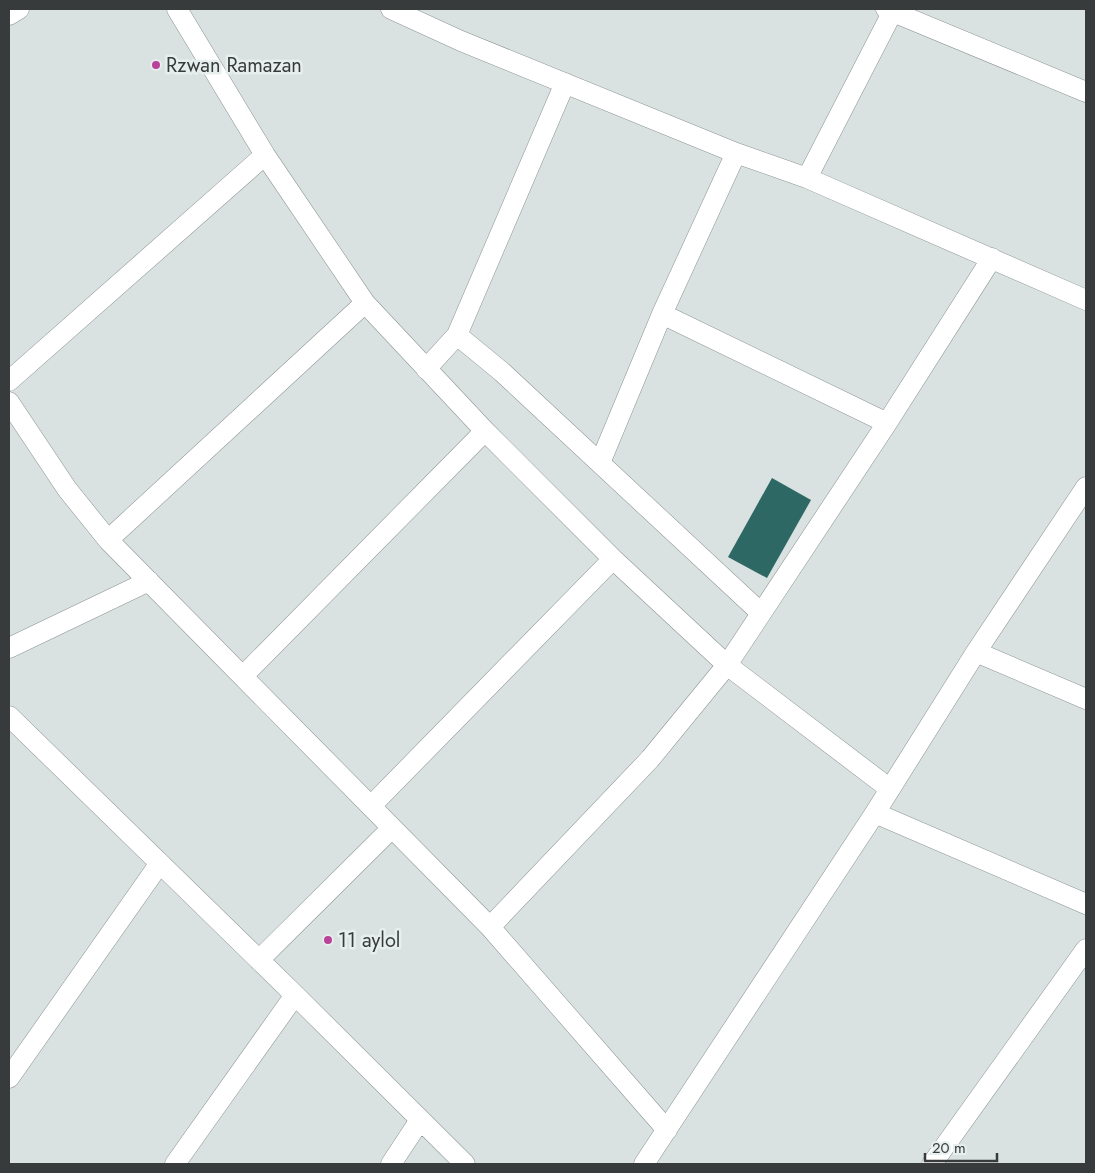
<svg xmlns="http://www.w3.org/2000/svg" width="1095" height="1173" font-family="Jost,sans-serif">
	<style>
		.building { fill: #2d6865 }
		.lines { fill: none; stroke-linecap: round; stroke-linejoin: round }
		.street-casing { stroke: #8c9493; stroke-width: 21 }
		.street { stroke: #fff; stroke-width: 20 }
		.poi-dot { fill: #ba439a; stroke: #e6efee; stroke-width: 2 }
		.labels { text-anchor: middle; stroke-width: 5; stroke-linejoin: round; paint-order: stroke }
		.poi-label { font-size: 20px; fill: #383b3b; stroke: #e6efee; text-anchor: start }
	</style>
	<rect width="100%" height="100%" fill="#d9e2e1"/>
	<path class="building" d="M772 478 811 500 767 578 728 557Z"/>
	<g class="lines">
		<g class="street-casing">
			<path id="street" d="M177 9 265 155 365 303 485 431 613 559 727 665 890 789
				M391 9 461 41 736 153 807 178 1086 300
				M886 9 1086 92
				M9 15 19 9
				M807 178 893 11
				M662 314 887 423
				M457 335 502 372 761 613
				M426 369 457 335 565 83
				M9 381 265 155
				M9 402 67 489 108 540 490 927 667 1130
				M600 463 662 314 736 153
				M108 540 365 303
				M9 648 149 581
				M976 652 1086 699
				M243 676 485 431
				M9 716 295 995 465 1164
				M371 806 613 559
				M875 813 1086 904
				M490 927 650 759 727 665 887 423 992 258
				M259 960 392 828
				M9 1078 160 863
				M175 1164 295 995
				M391 1164 420 1120
				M644 1164 875 813 976 652 1086 487
				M932 1164 1086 949"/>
		</g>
		<use href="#street" class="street"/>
	</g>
	<g class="poi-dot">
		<circle cx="156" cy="65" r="5"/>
		<circle cx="328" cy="940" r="5"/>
	</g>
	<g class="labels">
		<g class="poi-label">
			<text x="166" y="72">Rzwan Ramazan</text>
			<text x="338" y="947">11 aylol</text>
		</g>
	</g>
	<rect width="1095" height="1173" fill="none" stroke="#383b3b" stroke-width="20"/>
	<path d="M925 1153v8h72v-8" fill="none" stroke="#383b3b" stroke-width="2.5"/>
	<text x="932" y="1153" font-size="15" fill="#383b3b" stroke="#e6efee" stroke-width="4" paint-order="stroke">20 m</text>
</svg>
